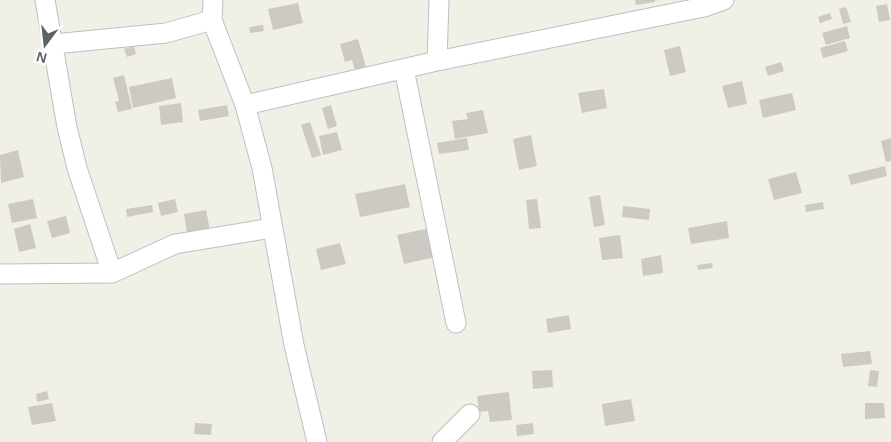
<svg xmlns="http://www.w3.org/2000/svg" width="891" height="442" font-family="Arial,sans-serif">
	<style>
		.building { fill: #cccac3 }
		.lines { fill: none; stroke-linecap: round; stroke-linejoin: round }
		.minor-casing { stroke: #bdbfc6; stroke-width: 21 }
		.minor { stroke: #fff; stroke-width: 19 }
	</style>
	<rect width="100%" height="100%" fill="#f1f0e6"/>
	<path class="building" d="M635 0H655V2L636 5Z
		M298 3 303 23 273 30 268 9Z
		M887 4 890 20 879 22 876 6Z
		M846 7 851 22 843 24 839 9Z
		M830 13 832 19 820 23 818 17Z
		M263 25 264 31 250 33 249 27Z
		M847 26 850 38 826 45 822 33Z
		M358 39 366 67 355 70 352 60 345 62 340 44Z
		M845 41 848 51 823 58 820 48Z
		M134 46 136 54 127 57 124 49Z
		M680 46 686 72 670 76 664 50Z
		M781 62 784 71 768 76 765 67Z
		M124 75 132 109 118 112 115 102 119 101 113 78Z
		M172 78 176 98 133 108 129 87Z
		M742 81 747 104 728 108 722 86Z
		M604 89 607 108 582 113 578 93Z
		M792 93 796 110 763 118 759 100Z
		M181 103 183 122 161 125 159 106Z
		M227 105 229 116 200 121 198 110Z
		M331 105 337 126 328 129 322 108Z
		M483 110 488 133 455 139 452 121 468 119 466 113Z
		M310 122 321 155 312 158 301 125Z
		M337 132 342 150 323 155 319 136Z
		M531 135 537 166 519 170 513 139Z
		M467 138 469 150 439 154 437 143Z
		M891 138V161L886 162 881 141Z
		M18 150 24 177 1 183 0 155Z
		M885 166 887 176 851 185 848 175Z
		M796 172 802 193 774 200 768 179Z
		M405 184 410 207 360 217 355 194Z
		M600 195 605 225 594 227 589 197Z
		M33 199 37 218 12 223 8 204Z
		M175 199 178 212 161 216 158 203Z
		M537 199 541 228 529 229 526 200Z
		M823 202 824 209 806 212 805 205Z
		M152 205 153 212 127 217 126 209Z
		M623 206 650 209 649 220 622 217Z
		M206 210 210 230 187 234 184 214Z
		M66 216 70 233 52 238 47 221Z
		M727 221 729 238 691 244 688 228Z
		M30 224 36 248 19 252 14 229Z
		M430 228 436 257 404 264 397 235Z
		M620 235 623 258 602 260 599 238Z
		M340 243 346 264 321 270 316 249Z
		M661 255 663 273 643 276 641 259Z
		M712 263 713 268 698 270 697 265Z
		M569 315 571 329 548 333 546 319Z
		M870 351 872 364 843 367 841 354Z
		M552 370 553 387 533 389 532 371Z
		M870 370 879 371 877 387 868 386Z
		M47 391 49 399 37 402 36 394Z
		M509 392 512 420 490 422 488 411 479 412 477 396Z
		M631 399 635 421 605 426 602 404Z
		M52 403 56 421 32 425 28 407Z
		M865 403H884L885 418 865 419Z
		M195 423 212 424 211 435 194 434Z
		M533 423 534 434 517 436 516 425Z"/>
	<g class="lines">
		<g class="minor-casing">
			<path id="minor" d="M45 0 67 127 77 168 112 273
				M213 0 212 20 245 105 262 168 294 345 317 442
				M54 44 166 33 212 20
				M437 61 439 0
				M404 69 456 323
				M245 105 437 61 704 7 724 0
				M0 274 112 273 175 244 272 228
				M442 442 470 414"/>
		</g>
		<use href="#minor" class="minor"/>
	</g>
	<g transform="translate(45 45) rotate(195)" stroke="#ffffff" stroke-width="4" paint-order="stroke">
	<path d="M0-4L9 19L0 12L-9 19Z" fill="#5d6168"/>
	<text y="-8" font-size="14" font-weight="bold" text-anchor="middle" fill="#5d6168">N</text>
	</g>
</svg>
